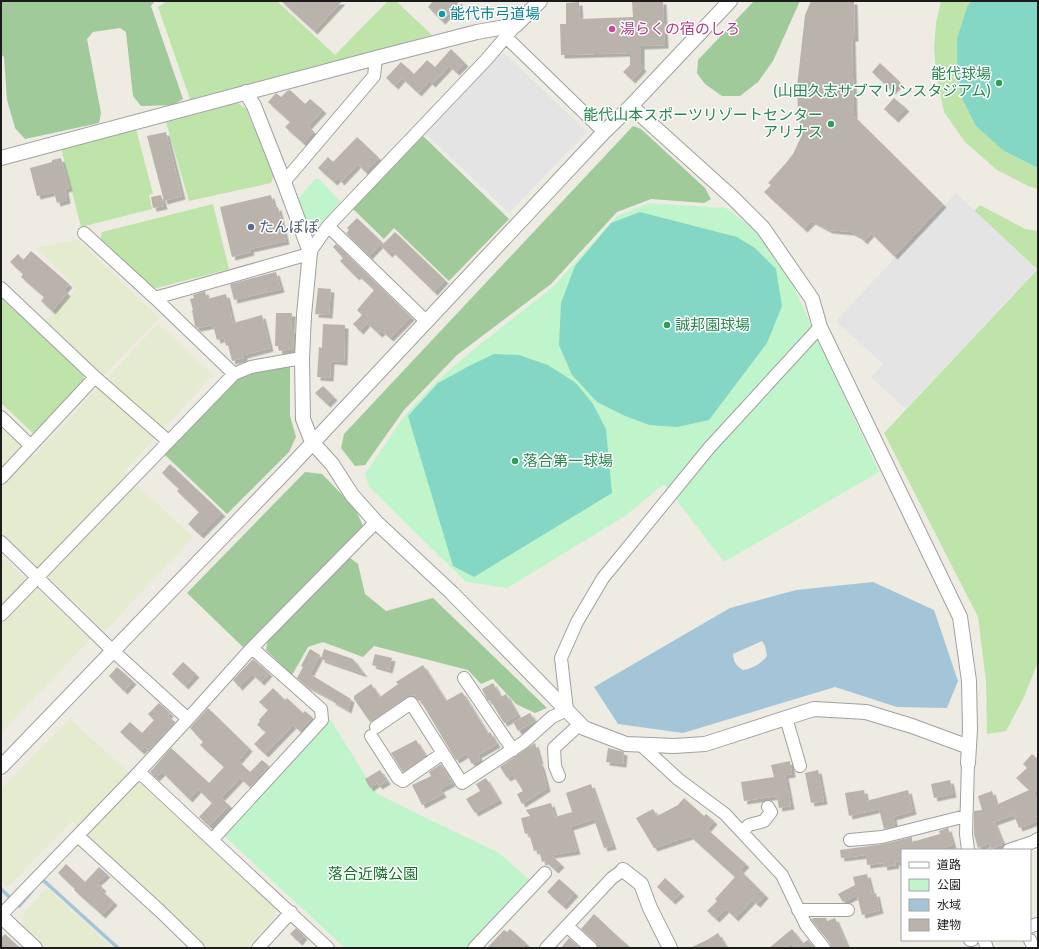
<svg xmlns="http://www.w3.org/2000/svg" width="1039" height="949" font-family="Cabin,'Noto Sans JP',sans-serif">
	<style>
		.farmland { fill: #e4ebce }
		.grass { fill: #bee4aa }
		.forest { fill: #a0ca99 }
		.park { fill: #c0f5cc }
		.pitch { fill: #84d7c4 }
		.parking { fill: #e4e4e4 }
		.water { fill: #a4c5d8; fill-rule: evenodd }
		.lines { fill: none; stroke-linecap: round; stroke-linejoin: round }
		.stream { stroke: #a4c5d8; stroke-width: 3.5 }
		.building { fill: #b9b3ac; filter: url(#shadow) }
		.minor-casing { stroke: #a0a0a0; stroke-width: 14 }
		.tertiary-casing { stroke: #a0a0a0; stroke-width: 16 }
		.minor { stroke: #fff; stroke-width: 12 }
		.tertiary { stroke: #fff; stroke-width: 14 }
		.culture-dot { fill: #0f9aa8; stroke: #fff; stroke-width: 1.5 }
		.hotel-dot { fill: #d1479c; stroke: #fff; stroke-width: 1.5 }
		.leisure-dot { fill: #2e9e5b; stroke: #fff; stroke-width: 1.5 }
		.service-dot { fill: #5c6f8a; stroke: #fff; stroke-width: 1.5 }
		.labels { text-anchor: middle; stroke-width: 3; stroke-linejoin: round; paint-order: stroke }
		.culture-label { font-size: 15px; fill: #0d838f; stroke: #fff; text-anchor: start }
		.hotel-label { font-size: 15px; fill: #b23c85; stroke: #fff; text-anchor: start }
		.leisure-label { font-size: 15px; fill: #27864d; stroke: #fff; text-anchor: end }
		.service-label { font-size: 15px; fill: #4e5e75; stroke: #fff; text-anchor: start }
		.park-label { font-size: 15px; fill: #127228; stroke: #fff }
	</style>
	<defs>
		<filter id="shadow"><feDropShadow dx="3.5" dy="3.5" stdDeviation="0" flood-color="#0004"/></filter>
	</defs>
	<rect width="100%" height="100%" fill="#edebe2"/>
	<path class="farmland" d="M78 240 159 318 103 376 45 321 77 289 36 248Z
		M158 324 213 375 123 472 193 537 105 631 1 533V426L34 456Z
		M1 555 90 639 1 733Z
		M70 719 275 907V917L246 948H203L72 821 8 887 1 880V789Z
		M47 888 112 948H48L22 924 24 912Z"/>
	<path class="grass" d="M167 1H277L335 55 388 1H396L432 35 191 102 158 7Z
		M941 1H971L967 7 1004 151 1038 168V189L1028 186 997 170 965 142 944 112 936 73 934 48 936 23Z
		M238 103 246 109 274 175 271 183 189 201 166 122Z
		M136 129 153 194 149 195 152 209 81 227 61 148Z
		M213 204 229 269 157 288 145 287 100 242 102 232Z
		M980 205 1025 229 1038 231V662L1024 697 1006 731 987 734 986 681 978 617 884 433 1037 270 974 211Z
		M1 298 83 374 86 387 35 435 1 403Z"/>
	<path class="forest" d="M1 1H155L151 6 183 99 173 105 141 106 133 96 126 32 120 28 93 32 87 39 101 113 99 123 25 139 15 128 7 100 4 57 1 54Z
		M754 1H800L773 61 758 82 740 96H722L705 84 697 73 698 60Z
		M633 126 641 129 705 188 711 199 704 203 651 199 617 212 551 284 457 355 404 410 365 465 355 466 341 448 344 434Z
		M423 136 509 219 449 281 394 228 384 239 353 209Z
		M290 365V416L296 437 289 452 227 514 164 454 236 377Z
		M305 472 322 474 355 508 363 526 244 648 187 593Z
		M349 557 358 564 365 594 386 611 433 598 547 708 535 713 516 704 493 679 481 684 468 670 374 646 363 657 323 642 308 647 292 675 266 650 268 639Z"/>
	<path class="park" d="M315 179H319L341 202 317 227 305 224 297 200Z
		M650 203 726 208 756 231 792 283 879 472 724 562 664 484 625 516 507 588 466 582 369 487 365 474 405 415 440 378 479 345 553 287 617 216Z
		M330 719 377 794 499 853 532 882 471 948H345L223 835Z"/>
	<path class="pitch" d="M971 1H1038V168L1004 151 976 126 962 98 957 69V39L967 7Z
		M640 212 737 237 755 248 776 269 782 306 767 343 709 420 677 427 649 425 623 415 597 402 572 375 559 345 561 303 575 266 611 223Z
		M494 354 519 355 548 365 576 383 593 404 606 429 612 493 474 577 453 566 408 416 438 383 469 366Z"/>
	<path class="parking" d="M503 52 587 132 509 213 426 134Z
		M956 193 1037 269 906 409 871 377 883 364 836 321Z"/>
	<path class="water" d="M873 582 934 610 958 681 947 708 897 707 835 687 683 733 618 724 594 687 730 608 796 590ZM762 641 765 646 767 656C762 663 752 669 743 670 737 666 733 662 733 654Z"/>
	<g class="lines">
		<path class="stream" d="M40 882 43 880 118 948
			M1 889 19 906 32 891"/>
	</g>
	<path class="building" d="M281 1H342L314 31Z
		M433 1H460L442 21 428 7Z
		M632 1H663L665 45 641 46V66L643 68 632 80 623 72 630 65V53L561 55 560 24H566V3L579 2 580 19 633 17Z
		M811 1H854L855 38H852L854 116 943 204 894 256 871 233 864 241 859 236 851 232 829 230 812 221 804 229 764 192 771 185 768 183 786 163 793 154 802 135 798 115 797 87 805 15Z
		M451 49 465 63 456 72 449 66 432 84 429 81 418 93 402 78 395 86 386 78 401 62 414 74 427 60 435 67Z
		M880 63 900 82 892 91 872 72Z
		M290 90 305 104 310 99 323 110 308 126 314 132 303 143 285 127 290 122 268 102 276 93 281 97 287 91Z
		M894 98 906 108 895 119 884 109Z
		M166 132 182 196 164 201 147 136Z
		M357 137 379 158 365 172 358 164 341 182 338 178 334 182 318 168 328 157 333 162Z
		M61 158 69 188 65 189 67 200 57 203 54 192 37 196 30 168 52 162V160Z
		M161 195 164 206 153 208 151 197Z
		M271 195 274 208 278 207 286 241 250 249 251 252 232 257 220 207Z
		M357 218 382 242 369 256 346 233 349 230 347 228Z
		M395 232 445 280 434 292 392 251 389 254 381 246Z
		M336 244 411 317 390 338 382 331 379 334 367 323 360 331 353 324 362 315 357 310 374 290 358 275 356 277 340 261 343 258 333 247Z
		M31 251 69 284 64 290 67 293 52 311 41 301 44 297 21 277 23 274 10 262 18 254 23 260Z
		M276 272 281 289 234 300 230 284Z
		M318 288 331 289 329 315 315 314Z
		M205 291 207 299 226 294 233 323 262 315 270 348 244 355V358L232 361 228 345 226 346 224 338 217 340 213 325 197 328 195 326 192 310H193L190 299 194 298 193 295Z
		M276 313H292L291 330H294L293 349 279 351 278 346H275Z
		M323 324 345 325 344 362 331 361 330 378 317 377 319 347 322 348Z
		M323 386 334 397 327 404 315 393Z
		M170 464 222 513 200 535 188 524 199 512 177 491 179 489 162 473Z
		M310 649 320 655 310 674 351 699 348 710 332 701 333 700 305 685 297 678 303 667 301 666Z
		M324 649 353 659 364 674 321 659Z
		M375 654 392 658 389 670 372 665Z
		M253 659 269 673 261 682 252 674 239 687 233 680Z
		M183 662 196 674 185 686 172 674Z
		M423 665 446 701 462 692 488 734 490 732 497 744 478 755 480 760 472 764 466 754 456 760 420 700 418 701 415 695 407 697 370 722 354 699V696L371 684 380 697 398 684 396 682Z
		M117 667 133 681 124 691 109 676Z
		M493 683 501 697 506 694 518 715 504 723 490 700 488 701 482 689Z
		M273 688 285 700 287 698 303 713 305 711 313 718 300 731 293 725 265 754 254 744 266 732 257 725 260 721 259 720 268 710 259 702Z
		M159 703 170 713 168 716 175 722 149 750 145 747 141 751 120 732 130 722 142 733 154 720 148 714Z
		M208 708 249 748 238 761 250 772 262 760 269 766 250 787 240 778 221 798 229 805 209 826 199 817 212 803 198 789 189 799 162 772 156 778 150 772 171 748 209 783 224 767 200 745 203 742 190 728Z
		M530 713 535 721 518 731 513 722Z
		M416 740 426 756 403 772 391 753Z
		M535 743 540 761 538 760 541 765 547 788 522 804 517 794 523 791 513 775 507 778 500 767Z
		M608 748 624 752 623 764 606 762Z
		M1032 754 1038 759V789L1034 793 1038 804V812L1035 813 1038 821 1019 828 1014 815 994 822 1003 844 991 849 989 843 978 848 974 834V811L982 810 978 796 992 791 996 805 1029 790 1016 778 1027 768 1023 764Z
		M790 761 792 774 785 775 791 806 779 808 777 796 744 801 741 782 774 777 771 765Z
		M441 764 452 783 440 789 443 794 422 805 412 785 431 776 429 772Z
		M380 770 387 781 379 786 377 783 370 788 365 779Z
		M818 770 824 801 811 803 805 773Z
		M486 778 499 800 475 813 466 799 480 791 476 784Z
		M950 780 953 794 934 798 931 784Z
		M591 784 613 846 604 848 594 819 570 827 577 851 551 855 561 864 555 870 545 861 542 862 539 850 534 851 529 833 525 834 521 818 530 816 526 810 551 803 555 817 572 812 566 793Z
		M864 790 866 801 908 790 913 811 893 817 895 826 884 829 879 809 849 816 845 793Z
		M684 798 704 816 706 814 714 821 707 829 746 864 740 870 765 895 757 904 752 900 735 918 726 909 716 919 707 911 717 901 715 899 735 877 690 836 654 848 636 818 653 809 657 816 678 805Z
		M948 828 953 845 934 850H902V861L895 862 896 865 884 867 883 863 867 865 866 855 841 858 840 850 884 844 912 837V842L940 834 939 831Z
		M66 864 85 882 99 867 107 874 97 883 103 888 101 890 114 902 102 915 74 890 75 889 58 873Z
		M867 874 872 894 876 893 880 910 862 915 857 895 843 902 838 894 855 885 853 877Z
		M665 878 681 893 672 901 657 887Z
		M559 879 575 893 563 906 547 892Z
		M594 914 614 933 631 948H598L596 942 581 929Z
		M814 918H826L827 921 835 918 848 948H831L830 943 812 921 811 919Z
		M296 928 304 936 299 942 290 934Z
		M510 929 526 943 522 948H487L504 930 507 932Z
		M792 929 801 941 794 947 791 943 785 948H769Z
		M718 933 727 948H690L707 940Z
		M5 934 20 948H1V938Z
		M569 938 580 948H561Z
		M808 940 813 946 811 948H795Z"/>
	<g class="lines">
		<g class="minor-casing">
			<path id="minor" d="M506 37 604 132
				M284 182 374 76 376 58
				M328 226 427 322
				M84 233 155 298 234 374
				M1 288 95 377 168 441
				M155 298 302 256 310 252 328 226 486 60 516 25
				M1 417 31 446
				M1 478 95 377
				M1 542 113 651 188 719 139 772 1 915
				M1 615 234 374 251 367 296 359H302
				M464 678 513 750
				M786 718 800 766
				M188 719 249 651 376 522
				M376 727 411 703 462 783 524 742 552 717 567 710 561 658 577 622 603 578 709 448 820 327
				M371 736 398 778 403 781 443 753
				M640 744 678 779 725 814 782 875 806 925 824 948
				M139 772 328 948
				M559 776 555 766 554 748 580 724
				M742 832 749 825 764 821 771 812 768 807
				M78 836 160 911 198 948
				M212 840 322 720 321 709 252 648
				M850 840 882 837 966 816
				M968 850 966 834 968 763
				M1009 850 1033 842 1038 839
				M798 910H848
				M567 926 591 948
				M1030 927 1037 924
				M970 940H972
				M984 940 987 948
				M1030 940 1034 948
				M258 948 291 912
				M474 948 545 873
				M546 948 612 878 623 870"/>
		</g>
		<g class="tertiary-casing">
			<path id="tertiary" d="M246 92 254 106 284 182 310 252 304 315 302 359 303 419 312 442 332 464 352 495 376 522 452 593 584 728 626 744 674 746 705 744 814 709 866 712 912 726 969 747
				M631 106 733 198 763 228 812 299 820 327 960 617 969 681 970 729 968 763
				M1 158 376 58 477 32 516 25 540 1
				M1 767 290 467 604 132 631 106 730 1
				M623 870 641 884 650 908 670 948
				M1 916 35 948"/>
		</g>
		<use href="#minor" class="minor"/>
		<use href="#tertiary" class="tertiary"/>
	</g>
	<circle class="culture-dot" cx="442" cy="14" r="4"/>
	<circle class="hotel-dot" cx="612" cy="29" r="4"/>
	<g class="leisure-dot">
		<circle cx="999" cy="83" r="4"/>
		<circle cx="831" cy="124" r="4"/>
		<circle cx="667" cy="325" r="4"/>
		<circle cx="515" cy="461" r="4"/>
	</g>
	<circle class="service-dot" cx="251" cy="227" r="4"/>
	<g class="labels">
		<g class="culture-label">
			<text x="450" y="19">能代市弓道場</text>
		</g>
		<g class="hotel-label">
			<text x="620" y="34">湯らくの宿のしろ</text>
		</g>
		<g class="leisure-label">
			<text x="991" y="79">能代球場<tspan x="991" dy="17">(山田久志サブマリンスタジアム)</tspan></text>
			<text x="823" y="120">能代山本スポーツリゾートセンター<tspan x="823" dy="17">アリナス</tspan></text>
			<text x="675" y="330" text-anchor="start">誠邦園球場</text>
			<text x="523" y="466" text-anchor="start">落合第一球場</text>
		</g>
		<g class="service-label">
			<text x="259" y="232">たんぽぽ</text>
		</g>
		<g class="park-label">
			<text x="373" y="879">落合近隣公園</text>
		</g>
	</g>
	<rect width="1039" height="949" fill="none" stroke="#1c1c1c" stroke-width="4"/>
	<rect x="901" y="849" width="130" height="92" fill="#ffffff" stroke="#a4a4a4"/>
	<rect x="909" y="862" width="20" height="6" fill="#ffffff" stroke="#a4a4a4"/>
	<text x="937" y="869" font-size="12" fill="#1c1c1c">道路</text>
	<rect x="909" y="879" width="20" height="12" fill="#c0f5cc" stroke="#a4a4a4"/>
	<text x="937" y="889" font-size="12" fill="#1c1c1c">公園</text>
	<rect x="909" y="899" width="20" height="12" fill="#a4c5d8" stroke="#a4a4a4"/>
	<text x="937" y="909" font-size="12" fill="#1c1c1c">水域</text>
	<rect x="909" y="919" width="20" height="12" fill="#b9b3ac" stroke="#a4a4a4"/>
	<text x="937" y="929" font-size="12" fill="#1c1c1c">建物</text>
</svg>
